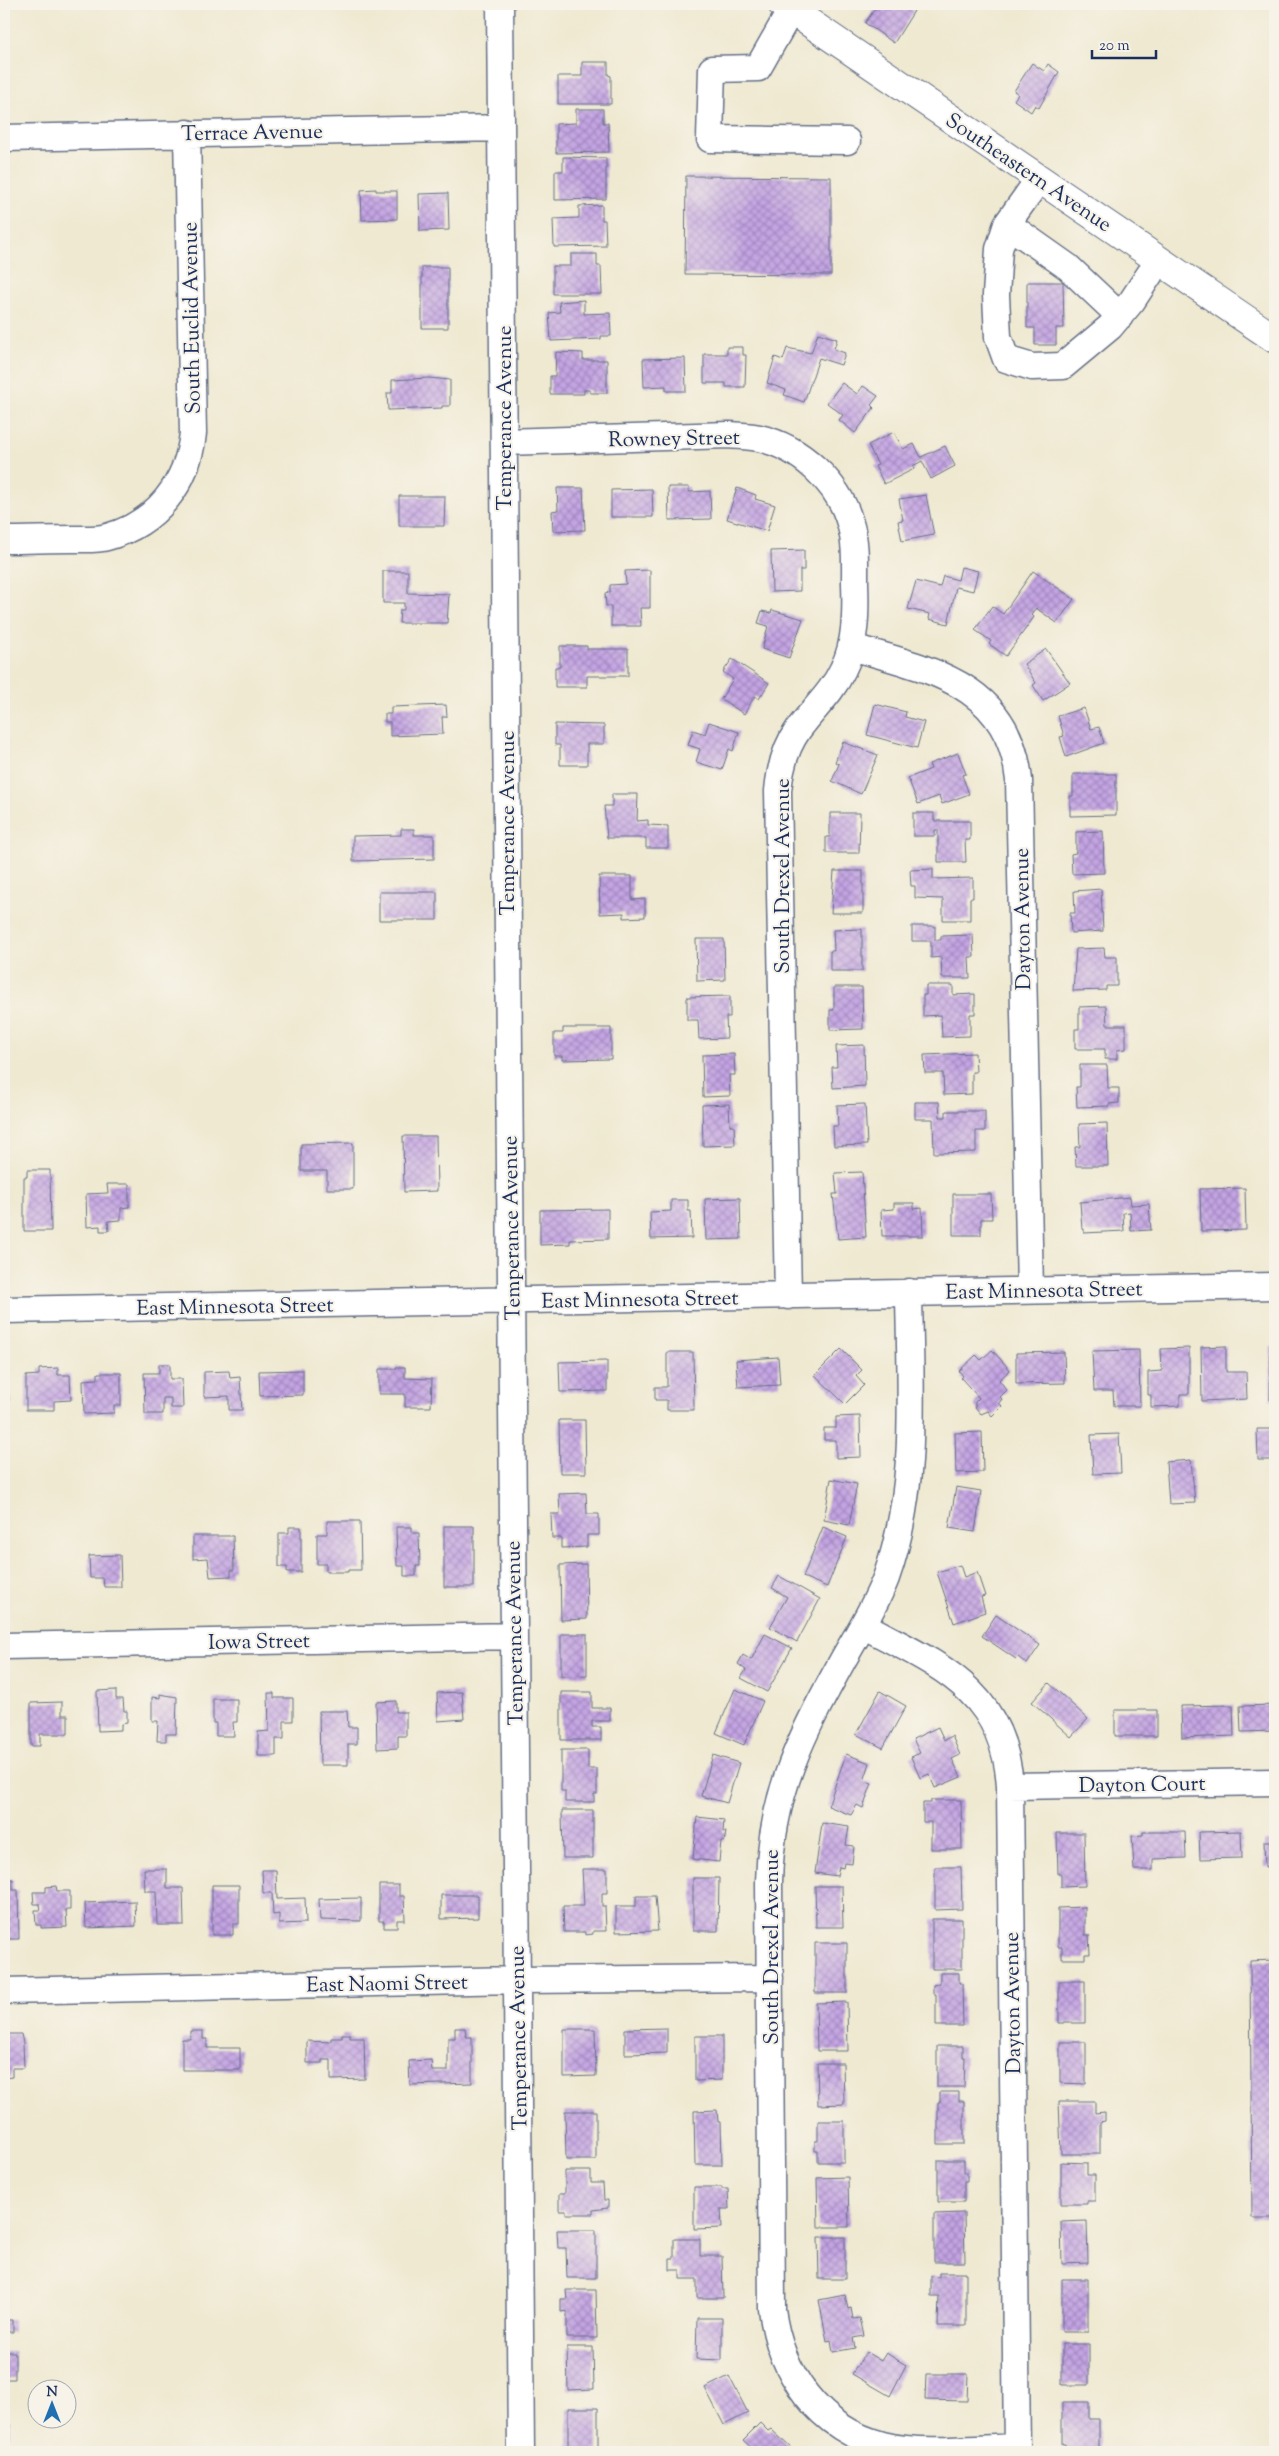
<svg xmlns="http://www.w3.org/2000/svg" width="1279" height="2456" font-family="'Sorts Mill Goudy',serif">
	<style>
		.building { fill: url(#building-cross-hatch) }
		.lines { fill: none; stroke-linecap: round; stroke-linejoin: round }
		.minor-casing { stroke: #657086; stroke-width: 29 }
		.major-casing { stroke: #657086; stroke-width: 30 }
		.minor { stroke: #fff; stroke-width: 26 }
		.major { stroke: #fff; stroke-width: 28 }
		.labels { text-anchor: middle; stroke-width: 4; stroke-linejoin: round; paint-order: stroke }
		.street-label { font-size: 21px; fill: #1b2f5e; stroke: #f7f3e8 }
	</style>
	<defs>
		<pattern id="building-cross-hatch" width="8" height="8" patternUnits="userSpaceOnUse" patternTransform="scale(1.25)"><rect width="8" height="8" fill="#c4a4e3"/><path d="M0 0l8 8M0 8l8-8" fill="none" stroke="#9e86bb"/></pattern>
	</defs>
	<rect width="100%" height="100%" fill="#f7f3e8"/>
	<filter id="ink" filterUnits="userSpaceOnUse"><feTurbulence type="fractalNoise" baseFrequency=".02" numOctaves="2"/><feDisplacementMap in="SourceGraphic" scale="10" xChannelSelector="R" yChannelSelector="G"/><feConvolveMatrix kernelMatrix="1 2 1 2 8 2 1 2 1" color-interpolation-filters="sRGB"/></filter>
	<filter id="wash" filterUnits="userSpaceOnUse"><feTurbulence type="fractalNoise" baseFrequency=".0096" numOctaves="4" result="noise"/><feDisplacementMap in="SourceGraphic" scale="20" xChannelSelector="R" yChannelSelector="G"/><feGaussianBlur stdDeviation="1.12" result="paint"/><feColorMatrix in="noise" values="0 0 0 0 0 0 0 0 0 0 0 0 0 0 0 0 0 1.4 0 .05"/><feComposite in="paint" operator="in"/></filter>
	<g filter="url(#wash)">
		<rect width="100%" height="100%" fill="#efe9d1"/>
		<g id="blocks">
			<path class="building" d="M878 4H903L914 11 894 43 865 23Z
				M582 62H608V75L611 76V104H558V76H582Z
				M1032 63 1044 71 1048 64 1059 72 1039 108 1035 105 1031 112 1014 100 1018 94 1014 91Z
				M576 109H603V123H608L609 152 556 153V124L576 123Z
				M563 157 606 158V199L555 200V171H563Z
				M686 176 831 177V275L685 274Z
				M376 189V191H397V219L362 220 361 190Z
				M448 193 449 230 420 231 419 194Z
				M602 205V220H605L606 246 554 247 553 219 579 218V206Z
				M571 254H597V266H601L602 294H553V266H571Z
				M422 267H448V328H422Z
				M1027 282H1063L1064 328H1056V345H1035V328H1027Z
				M584 300V314L610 313 611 336H601V339L551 341 549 313 560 312 559 302Z
				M818 333 837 339 834 349 845 353 841 365 819 358 804 402 784 395 786 390 767 383 775 357 783 360 787 348 811 353Z
				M727 347H743V355H746L745 387H726V383H704V354H727Z
				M556 352 583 353V360H607V393H590V390H584V394H550V376H555Z
				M685 358 686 391H666V386L644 387 643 359Z
				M429 378 450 380V406H442V408L388 410 387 393H392V380Z
				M842 383 857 394 863 386 878 396 871 405 874 408 855 433 839 420 843 415 827 403Z
				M894 432 903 449 914 444 921 457 945 446 955 466 931 479 922 461 913 466 914 469 884 484 875 466 878 465 868 445Z
				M668 487H689V492L710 491 711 519 669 520Z
				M557 488H583L585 530 553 531 552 511 558 510Z
				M737 488 756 495 755 499 775 505 767 531 727 519Z
				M652 489 653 517H611V490Z
				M926 495 934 535 902 541 898 521 903 520 899 499Z
				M399 496H445L444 526H399Z
				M804 550V570H800V591L772 592 771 551Z
				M961 567 978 571 973 591 956 587 948 624 929 619 930 614 908 609 916 581 940 587 943 576 958 580Z
				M650 570V608H640L641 626H611V606H606L605 593 610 592V585L626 584 625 571Z
				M383 571H408V593L449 594 447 623H399L400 610H404V603H383Z
				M1033 571 1074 599 1057 623 1036 608 1031 614 1034 617 1006 656 989 644 991 641 975 630 992 606 1003 614Z
				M772 610 803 619 789 658 762 649 768 626 758 623 762 611 771 613Z
				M560 646H587V649H628V676H587V687H555V667H560Z
				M1046 649 1070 683 1043 701 1033 685 1036 683 1024 664Z
				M732 659 769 683 759 699 755 696 744 714 721 699 733 679 723 672Z
				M875 704 906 712 905 717 924 722 917 748 867 735Z
				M446 705 447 717H442L443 734 390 736V722H385V714H391V707Z
				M1084 708 1091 729 1099 727 1104 743 1066 757 1060 737 1064 736 1058 716Z
				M709 722 739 732 733 751 729 749 722 770 696 762 700 749 688 745 693 730 705 734Z
				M555 724 604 725V744H587V765H560V745H555Z
				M843 742 878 755 861 794 832 781 839 764 835 762Z
				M958 753 966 774 962 775 969 794 942 804 939 796 918 804 908 778 931 769 929 764Z
				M1073 774H1116V815L1070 816V796H1073Z
				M612 794H638L637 821 648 820V825L668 826V848H646V838H607L604 806H612Z
				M830 813H860L859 853H826V837H830Z
				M913 813H934V821H970V840H965L966 862H938V830H935V836H913Z
				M401 829H414V835H434V859L353 861V836L401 835Z
				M1103 831 1104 873 1072 874 1071 854 1076 853V832Z
				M933 869V879L973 878V898H970V920H943V899L915 898V886H911L910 870Z
				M834 871H863V913H831Z
				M599 876H632V900L645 899V917L624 918V913L600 914Z
				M1101 889 1103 931 1071 933 1070 913H1075L1074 891Z
				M379 892H437V920H379Z
				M912 926H935V940H941V936L973 935 974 957H969L970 978H942L941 957 931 958V941H912Z
				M862 929V971H830V951H834L833 930Z
				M696 939H724L725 980 697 981Z
				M1104 948 1105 957H1117V986H1106V990L1073 991 1076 949Z
				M926 985H953V995L975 994V1014H970V1036L942 1037 941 1015 923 1016V995H926Z
				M834 987H862L863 1029 830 1030V1010H834Z
				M730 996V1017H726L727 1038 699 1039 698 1020H687V997Z
				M1106 1006 1107 1025H1126V1049L1117 1050V1059H1105V1049H1075V1029H1079V1007Z
				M563 1028H611V1059L562 1060V1056H554V1033H563Z
				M864 1045 865 1086 833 1088 832 1067H837L836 1046Z
				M975 1053 976 1072H972V1094L944 1095 943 1073H925L924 1055Z
				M734 1054 735 1075H729L730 1096 703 1097 702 1055Z
				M1080 1065H1107L1108 1088H1119V1103L1109 1104V1106L1077 1107 1076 1087H1080Z
				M915 1102H939L940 1117H946V1111H985V1131H976V1152L934 1153 933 1119H915Z
				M729 1104 730 1126H734L735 1145 703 1146 702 1105Z
				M865 1104 867 1145 834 1146 833 1126H838L837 1105Z
				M1107 1123 1108 1166H1076L1075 1147H1080L1079 1124Z
				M403 1136H436L437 1191 404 1192Z
				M353 1143V1189H327V1171H301V1144Z
				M27 1170H50L51 1231H24V1177H27Z
				M862 1172 866 1237 838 1239 833 1194H837L835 1173Z
				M107 1184H129V1207L121 1208V1220L108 1221 109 1231H100V1226L87 1227 86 1194 108 1193Z
				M1245 1188 1246 1230 1201 1231 1200 1189Z
				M953 1194H991L992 1219H981V1235H953Z
				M1130 1197 1131 1205 1149 1204 1151 1230 1131 1231 1130 1212 1123 1213 1124 1231 1084 1233V1229H1082L1080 1202Z
				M740 1198 741 1239 706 1240 705 1199Z
				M671 1200H688V1211H691L692 1238 651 1239 650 1212 671 1211Z
				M894 1203H914V1209L922 1208 923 1236H882L881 1210 894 1209Z
				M608 1209V1239L570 1240V1244L540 1245V1210Z
				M1226 1346V1372H1246L1247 1399 1202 1401 1201 1347Z
				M1271 1347H1275V1400H1270Z
				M1189 1348V1394H1180V1406L1151 1407V1395H1148V1372L1162 1371 1161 1349Z
				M841 1349 862 1370 856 1376 864 1385 845 1404 815 1375Z
				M992 1350 1010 1370 999 1380 1007 1390 1000 1397 1002 1399 999 1403 1002 1406 992 1416 988 1411 981 1414 975 1407V1402L979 1398 961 1378 963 1376 959 1371 976 1355 981 1360Z
				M1139 1350 1140 1406H1114L1113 1391H1094L1092 1351Z
				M667 1352H693L694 1410H667V1400H655V1387H667Z
				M1064 1352 1065 1383 1016 1384V1353Z
				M778 1357 780 1385 738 1387 736 1360Z
				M607 1361V1391L560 1392 559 1362Z
				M159 1364H170V1379H182L183 1408H171V1398H163V1414H145L144 1373H159Z
				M396 1367H405V1378L432 1379 431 1407H405V1394H379V1369H396Z
				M58 1368V1375H70L71 1400 54 1401V1410H26V1376L39 1375V1369Z
				M303 1370V1395L260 1396 259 1371Z
				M229 1371 230 1378 240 1377 242 1410H229V1396L204 1397V1372Z
				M98 1373H121V1405H114V1413L84 1414 83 1380 98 1379Z
				M4 1383H8L9 1401H4Z
				M860 1416 861 1457 836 1458V1440H824V1428H836V1417Z
				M559 1420H585L586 1473H560Z
				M1257 1429H1275V1460H1258Z
				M982 1432 983 1472 956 1473 955 1433Z
				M1119 1434 1121 1473 1093 1474 1091 1435Z
				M1191 1460 1195 1503 1169 1504 1166 1462Z
				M831 1479 857 1484 849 1525 824 1520Z
				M956 1487 981 1491 975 1532 949 1528Z
				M586 1493 587 1514H599V1535H587V1547L561 1548V1538H552L551 1514H560L559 1494Z
				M327 1521H360L361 1570H348V1572H326V1564H317V1534H327Z
				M444 1526H474V1587H444Z
				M289 1527H301V1572H287V1567H279V1533H289Z
				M396 1527H412V1533H419L420 1566H416V1576H404V1566H397Z
				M823 1527 847 1537 827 1587 803 1577Z
				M193 1536H233L234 1570H231V1576L210 1577 208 1558 193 1559Z
				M120 1555 121 1587H104L103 1578H90L89 1556Z
				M586 1564 587 1619 561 1620 560 1565Z
				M960 1565 964 1577 977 1572 985 1596 981 1597 985 1612 954 1623 937 1572Z
				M779 1576 820 1599 797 1642 770 1627 787 1597 772 1588Z
				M996 1615 1040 1645 1027 1664 1018 1657 1016 1659 982 1636Z
				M561 1634H587V1675L561 1676Z
				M765 1634 792 1648 767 1692 741 1678 746 1670 738 1664 743 1655 751 1660Z
				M1049 1683 1088 1719 1071 1737 1032 1702Z
				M735 1689 763 1701 744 1745 716 1733Z
				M116 1690V1699H123L124 1711H127V1723L121 1724V1730L98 1731 97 1691Z
				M880 1691 906 1706 883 1748 856 1734Z
				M462 1692 464 1719 438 1721 437 1693Z
				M561 1692H592V1708H610V1721H592V1727H601V1740H561Z
				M268 1693H274V1698H293V1721H284V1739H276V1756H258V1732L269 1731Z
				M160 1694 177 1697 176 1734H166V1741H157L158 1721H152V1697L160 1698Z
				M213 1699H237V1722H233L234 1736H216V1723H213Z
				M396 1701V1712H406V1736H398V1748L377 1749 376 1702Z
				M62 1702V1715H68V1734H40V1746H31V1703Z
				M1233 1705 1234 1736 1182 1738 1181 1706Z
				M1275 1705V1731L1241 1732 1240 1706Z
				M1115 1710H1157V1736H1115Z
				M319 1711H347L348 1727H357V1744H348V1765H320Z
				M938 1727 944 1740 952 1736 960 1755 952 1759 961 1777 935 1788 929 1774 920 1778 911 1757 920 1753 913 1739Z
				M561 1750H588V1769H597V1794H594V1802H565V1791H561Z
				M846 1754 870 1763 864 1781 872 1783 863 1808 857 1805 851 1815 828 1806Z
				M713 1755 739 1763 727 1803 701 1796Z
				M931 1800H961L962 1849H931V1822H923V1803H931Z
				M562 1810H593V1858H563Z
				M697 1817 724 1820 723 1832H726L724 1842 721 1841 719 1862 693 1859Z
				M822 1823 849 1827 846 1845 854 1846 852 1864 844 1863 843 1868 839 1867 837 1876 815 1873Z
				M1241 1831 1242 1858 1200 1859 1199 1832Z
				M1143 1832H1185L1186 1858 1153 1859V1870H1134L1132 1836 1143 1835Z
				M1057 1833H1084L1085 1886 1061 1887V1874H1058Z
				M1264 1841H1275V1867H1265Z
				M935 1867H961L962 1909 935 1910Z
				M144 1869H167V1888H183L184 1925H157L156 1891H145Z
				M582 1869H607V1893H602V1906H605L606 1931H593V1934L585 1935V1932H564L563 1906H584Z
				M262 1870H276L277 1899 305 1898 306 1923 279 1924V1914L273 1915 272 1893H263Z
				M693 1878H719L718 1931H693Z
				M4 1879H13V1890H18L19 1939H4Z
				M212 1885H239V1924H233V1935H212Z
				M379 1885H399V1896H404L405 1920H397V1928H384V1921H379Z
				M56 1886 57 1891H70V1910H66L67 1927 41 1928V1925H36L35 1910H41L40 1904H34L33 1892H46V1887Z
				M815 1886H842L843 1927H816Z
				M441 1895H478V1918L441 1919Z
				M636 1896H655L658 1931 616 1932V1906H636Z
				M361 1898V1921L320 1920 319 1899Z
				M135 1901 136 1926 86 1928 85 1903Z
				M1085 1907V1935H1089L1090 1954H1085V1959H1062V1947H1058V1908Z
				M932 1919H962V1969H932Z
				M815 1943H847V1993H815Z
				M1275 1960V2218H1252L1250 1961Z
				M940 1973H959V1983H962L963 2026H936V1994H933V1985L940 1983Z
				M1059 1981H1085V2023H1059Z
				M847 2002 848 2051H817L816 2003Z
				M455 2028H465L466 2037H472V2083L410 2085 409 2061 431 2060 432 2071H448V2038H455Z
				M667 2028V2053L625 2054V2029Z
				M564 2029H595L596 2076 564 2077Z
				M190 2031H203V2039H207V2048H240V2070H182V2039H190Z
				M4 2034H21L23 2043 24 2068H12V2077L4 2078Z
				M342 2034H350V2038H364L365 2079 331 2080V2060H322V2063H307V2041L331 2042V2038H342Z
				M695 2036H722V2080L695 2081Z
				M1060 2042H1086V2084L1060 2083Z
				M937 2046H963V2057H965L964 2087H937Z
				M817 2063H843L844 2104 818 2105Z
				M940 2092H959V2101H964V2144H938V2102H940Z
				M1059 2101H1095V2113L1105 2112V2121L1100 2122V2154H1061Z
				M717 2110 718 2122H721L722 2165H695L694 2111Z
				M565 2111H596V2160H566Z
				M818 2121H844V2162H818V2151H815V2141H818Z
				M938 2160H964V2172H967V2181H964V2202H938Z
				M1061 2162 1087 2163V2175H1095V2201H1087V2204H1061Z
				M565 2171H591V2183H603L604 2200H608V2208L593 2210V2214H566V2211H559V2194H565Z
				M848 2177 849 2227H818L817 2178Z
				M694 2187H722V2189H728L729 2209H721L722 2228 694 2229Z
				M964 2213 965 2262H934V2214Z
				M1087 2221 1088 2263 1062 2264 1061 2222Z
				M557 2230H596V2278H567L566 2248H558Z
				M818 2237H845V2279H819Z
				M674 2239H700V2256H722L723 2298H697V2279H680V2270H670V2258H674Z
				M939 2273H966V2326H938L939 2296H931V2276L939 2277Z
				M1062 2279H1088V2332H1062Z
				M566 2290H596L597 2338H567V2311L561 2312V2299H567Z
				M845 2295 848 2309 851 2308 853 2319 860 2318 864 2336 853 2338 855 2348 833 2352 831 2340 827 2341 819 2300Z
				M697 2318H722V2360L696 2359Z
				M4 2320H13V2332H4Z
				M1062 2344H1089V2385H1062Z
				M567 2347H593L594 2389 568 2390Z
				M4 2352H15V2379H4Z
				M866 2352 881 2361 886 2353 906 2365 890 2396 852 2374Z
				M926 2374H968L967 2401 925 2400Z
				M729 2376 748 2413 724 2425 705 2388Z
				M1062 2402H1089V2419H1099V2452H1065V2444H1062Z
				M568 2408H598V2452H568Z
				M760 2423 768 2431 771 2429 795 2452H756L743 2440Z
				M4 2424H10V2436H4Z"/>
		</g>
	</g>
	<g filter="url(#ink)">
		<use href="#blocks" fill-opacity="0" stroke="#657086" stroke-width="1"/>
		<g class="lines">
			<g class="minor-casing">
				<path id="minor" d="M500 4 521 2452
					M791 10 758 68 712 69 710 139 847 141
					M4 138 501 128
					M1039 179 1007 224 999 249 996 295 998 337 1006 359 1032 367 1063 366 1110 327 1132 301 1159 260
					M1007 224 1068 267 1120 316
					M504 442 729 435C739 436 750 436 759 438 800 447 839 483 850 523 856 542 855 563 855 583 856 611 856 644 843 669 832 693 813 709 798 730 785 748 780 769 778 791L788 1296
					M4 540C27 540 50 539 73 539 84 539 96 540 107 537 156 524 188 483 193 433L187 133
					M852 647C930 670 1009 683 1019 780L1030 1290
					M909 1292C910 1389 919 1485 886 1578 875 1606 859 1632 844 1658 802 1734 771 1793 769 1882L772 2309C780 2373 819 2429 883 2445 921 2455 977 2448 1017 2447
					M4 1310 1275 1286
					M863 1625C937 1665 1004 1689 1010 1786L1017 2452
					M4 1646 514 1636
					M1010 1786 1275 1782
					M4 1991 517 1980 770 1978"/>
			</g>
			<g class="major-casing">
				<path id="major" d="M782 4 1275 339"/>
			</g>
			<use href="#minor" class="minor"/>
			<use href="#major" class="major"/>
		</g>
	</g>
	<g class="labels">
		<g class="street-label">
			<text transform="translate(252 132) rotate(-1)" y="7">Terrace Avenue</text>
			<text transform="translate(1029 172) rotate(34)" y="7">Southeastern Avenue</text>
			<text transform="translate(191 318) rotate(-91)" y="7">South Euclid Avenue</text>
			<text transform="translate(504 418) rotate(-90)" y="7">Temperance Avenue</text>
			<text transform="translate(674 438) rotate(-1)" y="7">Rowney Street</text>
			<text transform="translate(507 823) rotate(-90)" y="7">Temperance Avenue</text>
			<text transform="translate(782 876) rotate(-90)" y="7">South Drexel Avenue</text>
			<text transform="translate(1022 919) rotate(-91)" y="7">Dayton Avenue</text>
			<text transform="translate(511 1228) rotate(-91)" y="7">Temperance Avenue</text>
			<text transform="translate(1044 1290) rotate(-1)" y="7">East Minnesota Street</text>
			<text transform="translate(640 1299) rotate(-1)" y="7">East Minnesota Street</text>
			<text transform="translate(235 1306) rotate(-1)" y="7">East Minnesota Street</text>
			<text transform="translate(514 1633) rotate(-91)" y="7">Temperance Avenue</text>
			<text transform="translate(259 1641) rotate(-1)" y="7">Iowa Street</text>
			<text transform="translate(1142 1784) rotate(-1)" y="7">Dayton Court</text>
			<text transform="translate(771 1947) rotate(-90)" y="7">South Drexel Avenue</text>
			<text transform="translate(387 1983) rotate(-1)" y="7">East Naomi Street</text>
			<text transform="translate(1012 2003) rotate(-91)" y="7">Dayton Avenue</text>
			<text transform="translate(518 2038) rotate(-91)" y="7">Temperance Avenue</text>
		</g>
	</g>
	<rect width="1279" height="2456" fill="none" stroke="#f7f3e8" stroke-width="20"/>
	<g transform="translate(52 2404)"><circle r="24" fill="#f7f3e8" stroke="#9fa5b1"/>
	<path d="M0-4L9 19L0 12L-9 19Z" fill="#1f6fb2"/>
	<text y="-8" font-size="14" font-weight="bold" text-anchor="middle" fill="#1b2f5e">N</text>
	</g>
	<path d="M1092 50v8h64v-8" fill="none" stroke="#1b2f5e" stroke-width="2.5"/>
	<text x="1099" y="50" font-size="15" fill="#1b2f5e" stroke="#f7f3e8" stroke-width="4" paint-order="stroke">20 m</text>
</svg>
